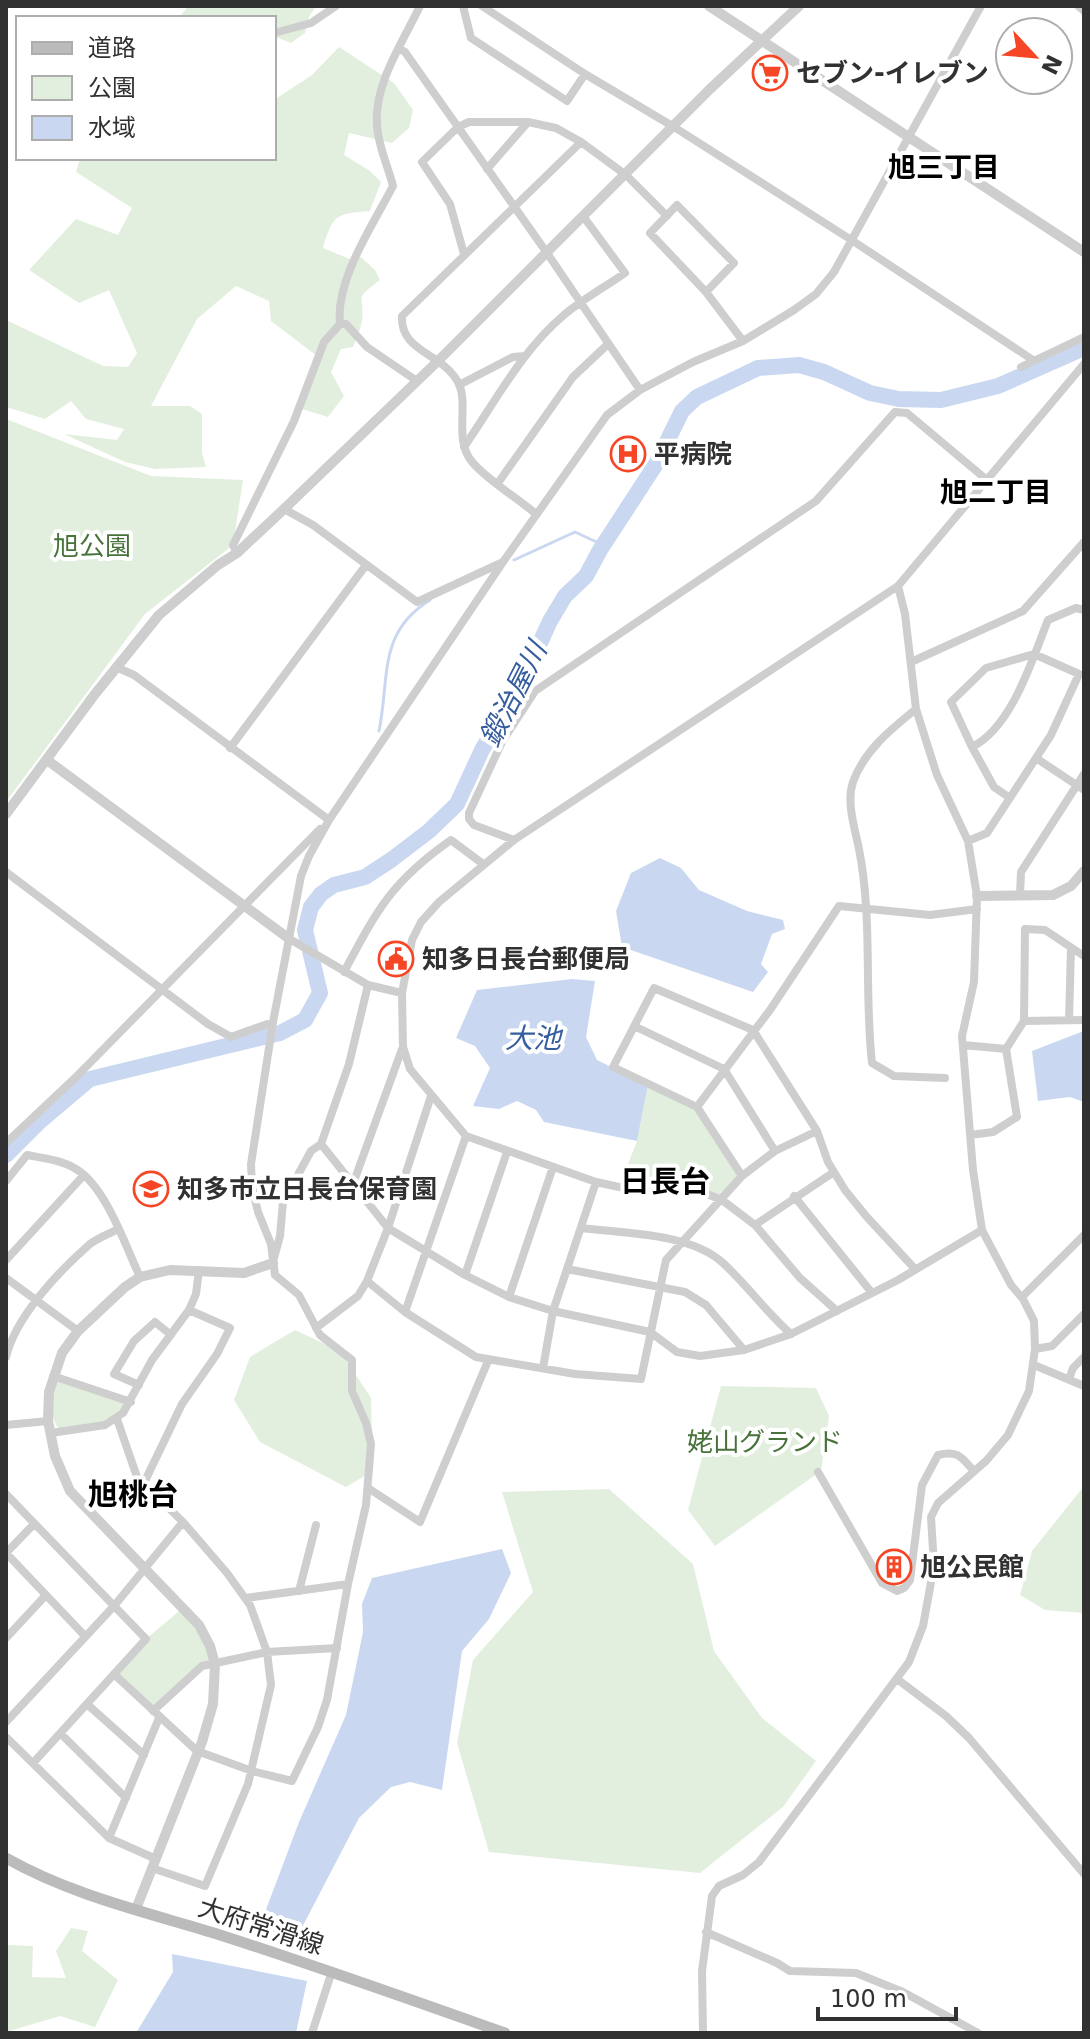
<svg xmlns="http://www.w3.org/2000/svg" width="1090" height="2039" font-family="'DejaVu Sans','Noto Sans JP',sans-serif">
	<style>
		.green { fill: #e3efde }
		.water { fill: #c9d8f0 }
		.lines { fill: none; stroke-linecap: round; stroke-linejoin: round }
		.stream { stroke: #c9d8f0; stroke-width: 3 }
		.river { stroke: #c9d8f0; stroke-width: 16 }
		.minor { stroke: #cecece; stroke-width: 8 }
		.tertiary { stroke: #cecece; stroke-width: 10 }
		.secondary { stroke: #bbb; stroke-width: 11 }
		.labels { text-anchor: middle; stroke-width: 8; stroke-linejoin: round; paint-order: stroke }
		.poi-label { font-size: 26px; font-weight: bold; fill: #313131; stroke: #fff; text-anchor: start }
		.park-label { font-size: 26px; fill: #477239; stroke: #fff }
		.street-label { font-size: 26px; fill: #313131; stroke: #fff }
		.neighbourhood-label { font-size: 28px; font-weight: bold; fill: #000; stroke: #fff }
		.water-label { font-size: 28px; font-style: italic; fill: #365d9d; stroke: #fff }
		.quarter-label { font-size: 30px; font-weight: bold; fill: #000; stroke: #fff }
	</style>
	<rect width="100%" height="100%" fill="#fff"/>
	<path class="green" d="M188 6H316L309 17 305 33 291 43 278 38 274 41V18H179Z
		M339 47 394 83 413 110 409 128 392 143 349 133 344 155 370 171 381 182 370 211C336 214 333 214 323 248L352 260 361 257 375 270 380 280C352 301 365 293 362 321 361 329 356 339 353 347L341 349 331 372 344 396 328 417 302 409 321 359 271 321 269 301 236 286 197 319 151 406H190L202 414V453L206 467 155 469 125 462 64 434 117 440 124 429 86 419 71 401 45 419 6 407V320L103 366 128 367 137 353 109 290 79 303 29 270 76 219 118 235 132 208 76 172 80 158H274V100L312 75Z
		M6 419 151 476 243 480 233 545 145 614 6 802Z
		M648 1085 697 1107 742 1176 722 1200 699 1191 619 1187 637 1141Z
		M295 1330 340 1351 371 1398 373 1471 346 1487 260 1442 234 1400 250 1357Z
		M53 1376 131 1402 117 1419 62 1433C48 1418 49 1395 53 1376Z
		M721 1386 816 1388 829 1416 821 1471 715 1546 688 1510Z
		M1084 1486V1613L1045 1610 1020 1595 1032 1551Z
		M609 1489 693 1564 714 1651 762 1718 816 1761 783 1807 700 1873 489 1852 457 1743 473 1660 533 1592 502 1492Z
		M184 1607 215 1664 202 1666 153 1711 115 1675 146 1639Z
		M71 1928 88 1931 82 1951 118 1980 95 2027 60 2016 6 2032V1945L33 1946 32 1977 66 1978 56 1951Z"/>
	<path class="water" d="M660 858 681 868 699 890 747 911 783 920 785 929 772 934 761 964 768 972 753 992 622 947 616 911 631 873Z
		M572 979 595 981 586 1037 597 1060 648 1085 637 1141 544 1122 536 1110 517 1101 499 1109 473 1106 490 1068 475 1046 456 1038 477 990Z
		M1081 1032H1084V1102L1070 1097 1038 1101 1032 1051Z
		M502 1549 511 1573 489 1619 462 1651 442 1790 410 1782 391 1787 359 1818 297 1937 259 1928 299 1822 346 1715 363 1632 362 1604 372 1578Z
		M172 1954 307 1981 296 2033H136L173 1972Z"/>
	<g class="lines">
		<path class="stream" d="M514 560 575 532 603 545
			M379 731C390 678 377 633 430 600"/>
		<path class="river" d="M6 1155 38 1123 90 1079 280 1033 305 1020 320 993 305 930 311 907 321 894 334 885 365 877 391 860 429 831 457 804 482 750 524 678 550 621 565 596 586 576 600 550 656 464 682 411 697 397 758 368 799 365 824 372 870 393 899 399 941 400 998 386 1084 348"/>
		<path class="minor" d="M463 6 471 38 567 101 585 74
			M482 6 585 74 674 127 853 241 1033 360
			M1078 6 1084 11
			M274 33 311 23 336 6
			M400 49 405 52 547 253 640 390
			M487 169 528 122
			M464 254 450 204 422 162 458 127 469 122H528L556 128 581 142 626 175 667 216
			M706 292 734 263 677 205 650 233 706 292 743 341
			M340 324H346L367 347 417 381
			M1021 367 1084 337
			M459 385 513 357 525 356
			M464 447C495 402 522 350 564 315 583 299 605 287 625 273L583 216
			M498 483 573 377 608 344
			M284 509 313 525 417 602 503 562
			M536 514C516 497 490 482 473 463 453 441 469 407 459 384 443 352 400 353 402 316L581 142
			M237 553 233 545 237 537 294 421 324 342 340 324C335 280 373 225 393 186 388 166 378 146 377 125 374 83 403 42 420 6
			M911 662 1023 611 1084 542
			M116 667 134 675 329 820
			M916 709C891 729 864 751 853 782 846 802 855 829 859 849 873 920 864 992 872 1063L894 1076 945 1078
			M972 747 951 702 986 668 1034 654 1079 674 1051 735 1036 758
			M230 748 366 565
			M1010 798 994 787 972 747C1012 727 1032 660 1048 620L1076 608 1084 610
			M514 840 474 825 469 819V813L502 742 535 691 816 501 895 412 907 413 987 480
			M968 841 987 833 1036 758 1084 790
			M6 872 208 1024 231 1037 273 1022
			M1020 895 1021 872 1084 774
			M288 938 368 985 402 993
			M344 972C377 910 392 881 451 840L483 864
			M368 985 349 1064 321 1144 388 1228 465 1275 509 1297 553 1311 650 1332 677 1352 700 1356 744 1350 791 1334 898 1280 982 1230
			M1069 1020 1071 948
			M1024 1021 1084 1020
			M634 1026 724 1069 775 1151
			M963 1045 1006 1049
			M697 1107 770 1010 839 906 930 915 977 909
			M970 1135 993 1132 1017 1117 1006 1049 1024 1021 1025 929 1045 930 1084 956
			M6 1143 75 1078 320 829
			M742 1176 697 1107 613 1067 654 988 753 1030 817 1131 828 1162 845 1190 866 1216 915 1269
			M6 1181 27 1155C43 1158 61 1160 76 1169 106 1187 125 1245 140 1277
			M353 1184 402 1049
			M794 1196 872 1293
			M755 1225 834 1172
			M581 1228C623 1233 691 1233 723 1263 747 1285 766 1312 791 1334
			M274 1258 280 1236 283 1202 311 1151 321 1144
			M6 1260 84 1175
			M567 1269 685 1292 706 1305 744 1350
			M465 1275 507 1152
			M6 1278 78 1331
			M367 1281 405 1312 476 1357 575 1374 641 1379 666 1260 742 1176 775 1151 817 1131
			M509 1297 553 1167
			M1022 1297 1084 1235
			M837 1311 800 1278 755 1225 722 1200 699 1191 619 1187 596 1182 466 1136 410 1069 403 1047 402 993 412 940 421 922 439 902 514 840 898 586 1084 364
			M405 1312 466 1136
			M316 1328 358 1296 367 1281 388 1228 431 1096
			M1035 1349 1052 1346 1084 1314
			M6 1357C16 1316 59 1271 90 1244 98 1238 109 1234 118 1229
			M1034 1365 1084 1386
			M543 1368 553 1311 596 1182
			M53 1376 131 1402
			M1069 1379 1073 1368 1084 1357
			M139 1385 114 1374 134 1341 155 1322 171 1335
			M117 1419 137 1477 183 1522
			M6 1425 48 1421
			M51 1433 105 1425 123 1413 152 1360 189 1310 196 1294 199 1270
			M818 1472 882 1583 897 1591 904 1588 910 1580 922 1485 938 1455C958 1450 961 1457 974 1471
			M144 1483 182 1404 217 1354 230 1328 189 1310
			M368 1488 420 1522 488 1361
			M6 1494 146 1639 33 1763
			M6 1553 84 1635
			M6 1553 34 1524
			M299 1591 316 1525
			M246 1598 348 1584
			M6 1638 46 1595
			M115 1675 197 1751 252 1771 292 1781 318 1727 327 1700 348 1584 366 1505 371 1444 366 1423 352 1391V1360L320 1335 299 1295 275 1275 271 1244 258 1212 252 1187 251 1164 273 1022 301 876 309 856 329 820 503 562 607 415 640 390 693 362 743 341 794 310 816 294 834 272 981 6
			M897 1679 946 1716 969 1738 1084 1874
			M88 1705 144 1755
			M153 1711 202 1666 267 1652 337 1648
			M6 1722 114 1606 183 1522 227 1573 250 1605 267 1652 271 1685 248 1784 205 1886 152 1868
			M61 1734 126 1798
			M6 1737 109 1838 156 1859
			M109 1838 159 1718
			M706 1932 777 1963 790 1971 856 1973 903 1992 978 2033
			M312 2033 332 1971
			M703 2033 702 1971 712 1896 719 1886 743 1875 759 1862 909 1662 923 1626 934 1566 931 1517 938 1503 986 1461 1008 1435 1029 1391 1035 1349 1034 1321 1023 1299 1011 1285 982 1230 973 1170 962 1036 974 982 977 896 968 841 937 775 916 709 905 614 898 586"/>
		<path class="tertiary" d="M709 6 1084 252
			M47 760 288 938
			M6 814 95 694 159 615 218 565 237 553 284 509 439 360 710 89 799 6
			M977 896 1053 895 1071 886 1084 871
			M136 1909 202 1742 213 1704 215 1664 210 1646 199 1625 70 1491 55 1456 48 1421 49 1392 62 1353 78 1331 125 1287 140 1277 170 1270 244 1273 273 1263"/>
		<path class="secondary" d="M6 1858C71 1895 146 1912 217 1934 314 1965 409 1999 505 2033"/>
	</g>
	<defs>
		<g id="supermarket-ring" transform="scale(1.8)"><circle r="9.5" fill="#fff" stroke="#f64625" stroke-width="1.5"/><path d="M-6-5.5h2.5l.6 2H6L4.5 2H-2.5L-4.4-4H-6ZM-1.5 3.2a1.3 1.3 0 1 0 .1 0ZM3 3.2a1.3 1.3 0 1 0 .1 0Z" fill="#f64625"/></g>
		<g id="hospital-ring" transform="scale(1.8)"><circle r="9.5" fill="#fff" stroke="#f64625" stroke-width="1.5"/><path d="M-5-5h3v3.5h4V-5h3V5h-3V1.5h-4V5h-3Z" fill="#f64625"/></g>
		<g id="civic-ring" transform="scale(1.8)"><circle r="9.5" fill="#fff" stroke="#f64625" stroke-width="1.5"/><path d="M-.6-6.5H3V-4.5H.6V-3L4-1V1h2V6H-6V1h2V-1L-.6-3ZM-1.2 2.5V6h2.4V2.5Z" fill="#f64625"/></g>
		<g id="school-ring" transform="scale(1.8)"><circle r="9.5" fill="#fff" stroke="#f64625" stroke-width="1.5"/><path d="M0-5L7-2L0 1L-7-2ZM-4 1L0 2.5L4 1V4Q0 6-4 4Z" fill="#f64625"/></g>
		<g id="building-ring" transform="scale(1.8)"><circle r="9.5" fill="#fff" stroke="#f64625" stroke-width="1.5"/><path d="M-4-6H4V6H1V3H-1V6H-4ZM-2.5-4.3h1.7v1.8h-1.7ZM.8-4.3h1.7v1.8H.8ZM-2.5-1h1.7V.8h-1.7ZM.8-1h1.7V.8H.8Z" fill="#f64625"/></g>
	</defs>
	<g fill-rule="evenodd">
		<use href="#supermarket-ring" x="770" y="73"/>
		<use href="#hospital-ring" x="628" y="454"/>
		<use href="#civic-ring" x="396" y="959"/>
		<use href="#school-ring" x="151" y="1189"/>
		<use href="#building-ring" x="894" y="1567"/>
	</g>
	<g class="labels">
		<g class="poi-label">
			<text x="796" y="82">セブン-イレブン</text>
			<text x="654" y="463">平病院</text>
			<text x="422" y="968">知多日長台郵便局</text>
			<text x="177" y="1198">知多市立日長台保育園</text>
			<text x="920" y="1576">旭公民館</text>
		</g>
		<g class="park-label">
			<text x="92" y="555">旭公園</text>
			<text x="765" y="1451">姥山グランド</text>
		</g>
		<g class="street-label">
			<text transform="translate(261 1926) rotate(18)" y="9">大府常滑線</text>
		</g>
		<g class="neighbourhood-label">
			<text x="944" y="177">旭三丁目</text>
			<text x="996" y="502">旭二丁目</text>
		</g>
		<g class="water-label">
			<text transform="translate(513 694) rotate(-63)" y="10">鍛治屋川</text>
			<text x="533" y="1048">大池</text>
		</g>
		<g class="quarter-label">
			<text x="665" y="1192">日長台</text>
			<text x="133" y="1505">旭桃台</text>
		</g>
	</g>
	<rect width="1090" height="2039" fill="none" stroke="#313131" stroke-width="16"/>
	<rect x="16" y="16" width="260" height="144" fill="#ffffff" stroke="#adadad" stroke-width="2"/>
	<rect x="32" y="42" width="40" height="12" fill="#bbbbbb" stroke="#adadad" stroke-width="2"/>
	<text x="88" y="56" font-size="24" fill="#313131">道路</text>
	<rect x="32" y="76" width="40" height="24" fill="#e3efde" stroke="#adadad" stroke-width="2"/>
	<text x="88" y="96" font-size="24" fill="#313131">公園</text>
	<rect x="32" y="116" width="40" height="24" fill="#c9d8f0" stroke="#adadad" stroke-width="2"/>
	<text x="88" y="136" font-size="24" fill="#313131">水域</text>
	<g transform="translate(1034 56) rotate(116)"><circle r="38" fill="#ffffff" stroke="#adadad" stroke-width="2"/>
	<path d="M0-6L14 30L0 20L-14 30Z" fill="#f64625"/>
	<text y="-12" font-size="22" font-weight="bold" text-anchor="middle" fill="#313131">N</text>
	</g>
	<path d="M818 2007v12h138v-12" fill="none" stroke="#313131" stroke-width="4"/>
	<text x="830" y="2007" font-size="24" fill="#313131" stroke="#ffffff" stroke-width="6" paint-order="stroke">100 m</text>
</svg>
